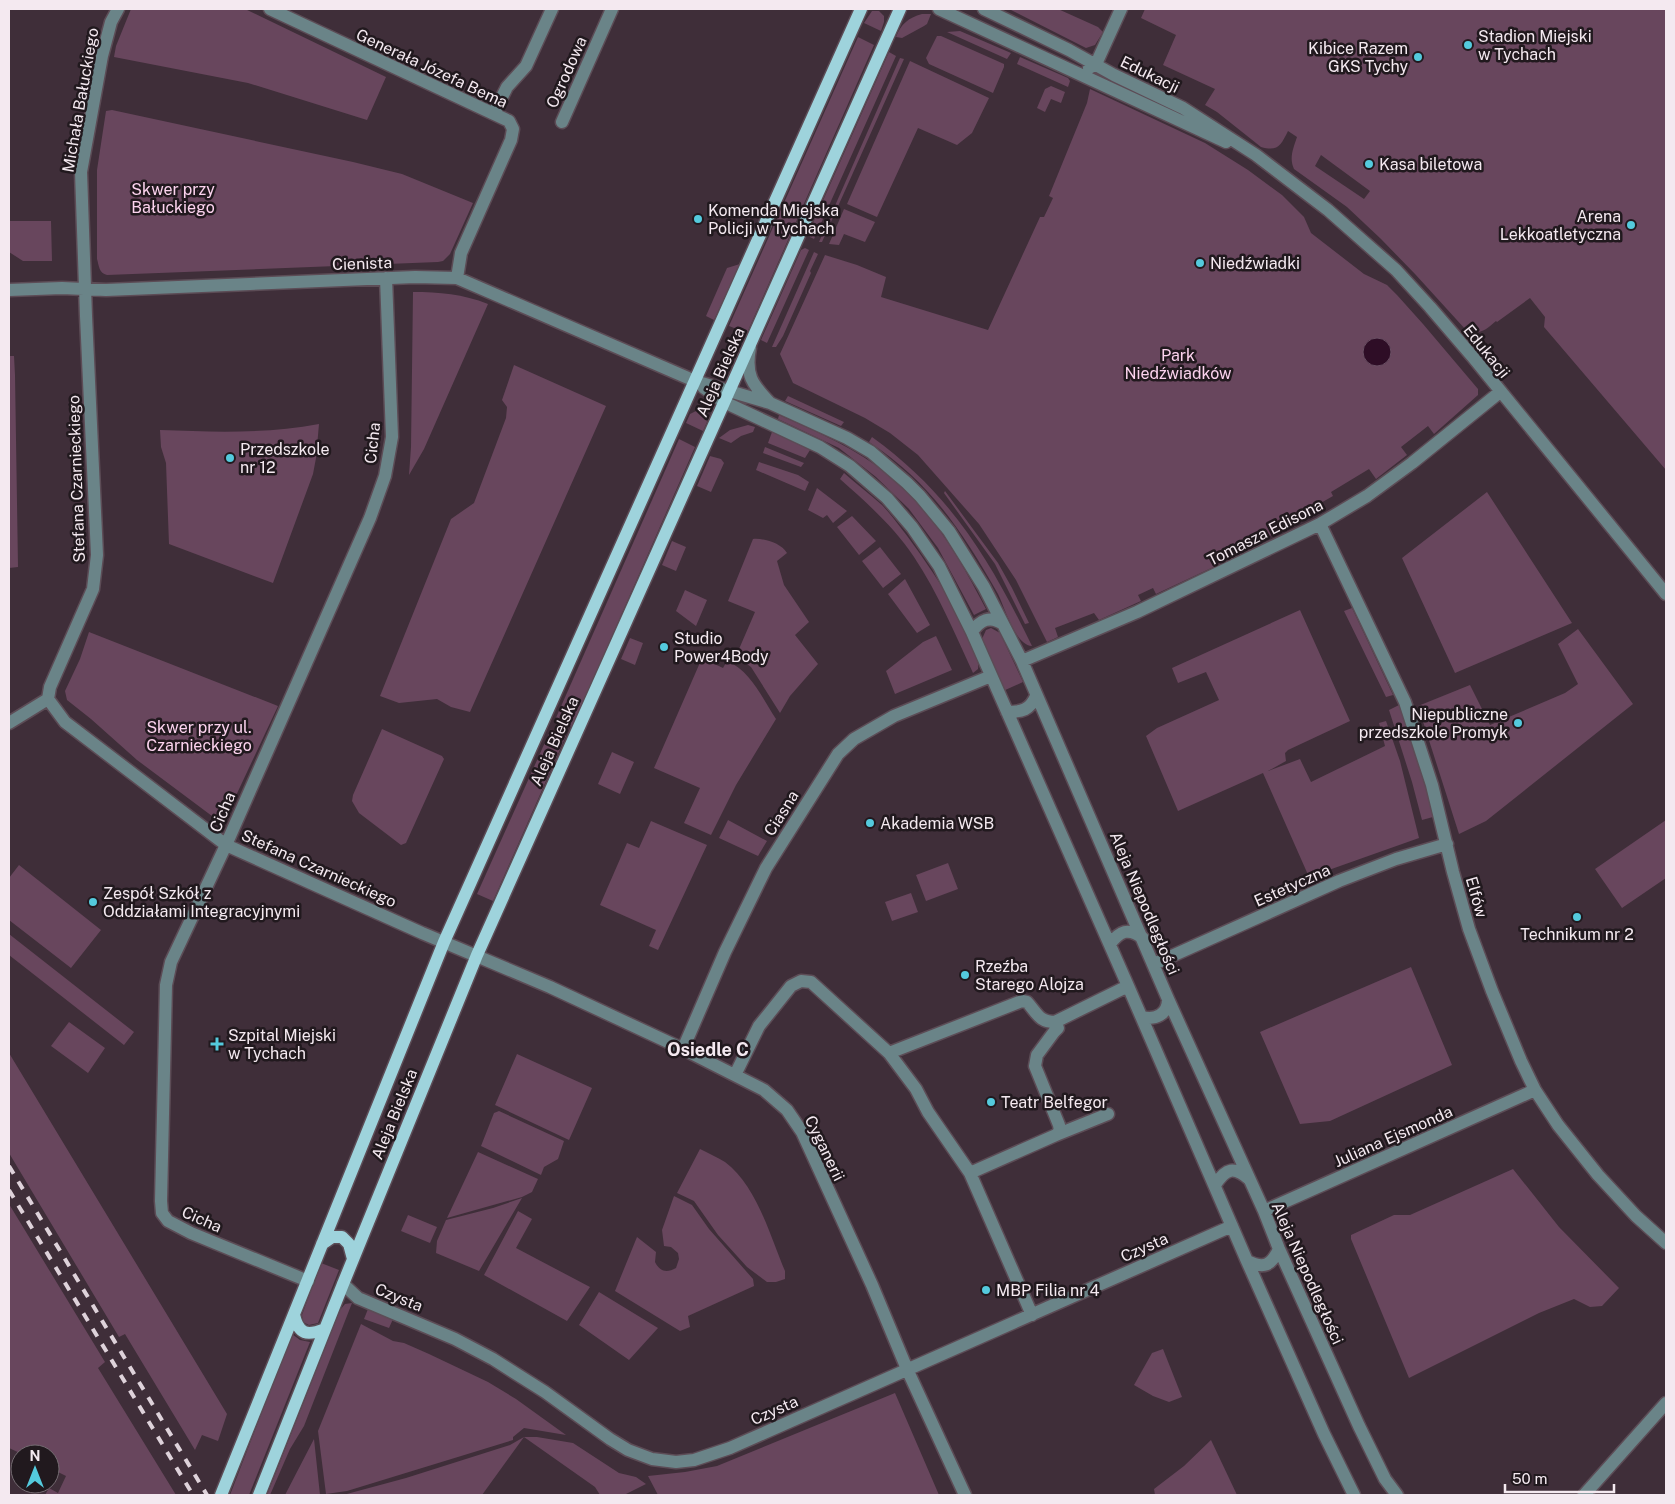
<svg xmlns="http://www.w3.org/2000/svg" width="1675" height="1504" font-family="'Public Sans',sans-serif">
	<style>
		.green { fill: #68465d; fill-rule: evenodd }
		.water { fill: #2e0d26; stroke: #694f63 }
		.lines { fill: none; stroke-linecap: round; stroke-linejoin: round }
		.minor-casing { stroke: #5c4c56; stroke-width: 15 }
		.major-casing { stroke: #5c4c56; stroke-width: 15 }
		.minor { stroke: #6a8488; stroke-width: 12 }
		.major { stroke: #9ed3dc; stroke-width: 12 }
		.rail { stroke: #ded2da; stroke-width: 4; stroke-dasharray: 9 9; stroke-linecap: butt }
		.poi-dot { fill: #54cadd; stroke: #21191e; stroke-width: 2 }
		.labels { text-anchor: middle; stroke-width: 5; stroke-linejoin: round; paint-order: stroke }
		.poi-label { font-size: 16px; fill: #f4e9f0; stroke: #21191e; text-anchor: start }
		.street-label { font-size: 16px; fill: #f4e9f0; stroke: #21191e }
		.park-label { font-size: 16px; fill: #fcd3ee; stroke: #21191e }
		.neighbourhood-label { font-size: 18px; font-weight: bold; fill: #f4e9f0; stroke: #21191e }
	</style>
	<rect width="100%" height="100%" fill="#3f2e39"/>
	<path class="green" d="M131 9H245L386 77 367 120 248 83 114 57 116 46Z
		M1009 9H1058L1098 27 1103 32 1095 45 1086 48Z
		M1145 9H1666V470L1544 327 1545 317 1530 298 1497 322 1496 321C1486 330 1478 336 1466 330L1415 274 1381 239 1347 207 1294 169C1289 158 1293 149 1297 137L1288 131C1281 145 1278 152 1261 147L1217 112 1205 105 1215 89 1163 65 1176 35 1141 18ZM1321 155 1370 191 1364 199 1315 166Z
		M872 11H879L884 16V22L881 31 864 23Z
		M922 14H931L927 24 924 26 902 38 896 37C901 24 908 18 922 14Z
		M960 31 1011 53 1007 59 947 32Z
		M937 36H941L1004 64V67L993 93 929 64 926 58Z
		M858 37 874 45 747 333 729 326Z
		M889 52 896 56 814 239 810 237 809 232Z
		M1020 57 1068 78 1070 81 1068 87 1017 64Z
		M900 58 904 59 822 242H819Z
		M910 61 989 98 972 133 957 145 918 128 877 217 847 204Z
		M1051 86 1065 92 1061 103 1051 99 1045 112 1037 108 1045 89Z
		M1090 89 1205 143 1248 170 1282 195 1304 217 1311 233 1364 274 1387 285 1397 295 1423 324 1478 389V395L1434 434 1428 426 1401 447 1407 455 1376 479 1369 469 1331 492 1333 496 1298 516 1299 521 1254 544 1250 537 1215 554 1220 564 1156 594 1153 588 1138 595 1141 601 1099 620 1094 613 1055 628 1058 637 1047 642 1016 580 979 524 918 455 890 433 865 418 793 383 780 354 825 255 857 265 886 277 881 297 988 330 1040 217H1044L1053 198 1049 196 1087 103Z
		M112 110 353 162 402 174 473 203 450 254 443 261 438 262 107 275C99 273 99 266 97 259V170L106 111Z
		M844 209 875 222 865 242 844 234 839 245 829 244Z
		M9 221H51L52 261H23L9 252Z
		M805 248 809 250 767 343 761 340 801 250Z
		M814 252 818 254 810 271 811 273 783 336 776 347H772Z
		M740 264 714 320 706 316 727 268Z
		M413 292C439 292 463 294 488 304L424 449 409 475 411 447Z
		M9 356H14L15 375 18 567 9 568Z
		M514 365 606 406 470 712 451 707 437 699 399 703 380 696 451 519 474 503 506 418 507 407 502 400Z
		M788 396 844 422 841 426 785 401Z
		M698 410 705 414 707 422 703 431 686 423 690 414Z
		M779 415C818 432 857 449 890 476 933 511 961 561 986 609L974 615 938 548 909 509 876 477 839 448 778 419Z
		M319 424 316 458 313 474 273 583 169 544 166 463 161 447 160 430C213 432 266 434 319 424Z
		M748 425 755 427 753 432 741 436 731 443 719 438 730 430Z
		M772 432 810 450 805 458 768 443Z
		M872 437C951 494 990 560 1032 646 1015 645 1005 608 998 594 962 531 931 483 869 442Z
		M679 439 695 447 572 727 555 720Z
		M765 447 804 463 801 467 763 453Z
		M710 456 721 459 724 463 711 492 697 486Z
		M759 462 798 475 809 482 805 491 756 470Z
		M844 473C856 484 870 494 882 505 905 529 983 638 978 669L973 673C955 634 938 593 914 557 894 527 867 503 840 479Z
		M817 488 847 511 833 523 827 515 823 518 808 510Z
		M945 491 998 563 1012 588 1029 623 1025 624 995 564 944 493Z
		M1487 492 1572 623 1455 673 1402 558Z
		M852 516 876 541 859 555 837 527Z
		M753 539C764 538 781 543 787 553L777 561 784 585 809 622 795 635 818 664 790 696 780 713 751 667 736 656 755 612 728 601Z
		M672 541 686 547 676 571 662 565Z
		M880 547 901 574 883 588 862 561Z
		M905 579 930 625 917 633 888 594Z
		M685 590 707 600 696 626 676 611Z
		M1352 608 1393 695 1386 697 1344 611Z
		M1300 610 1350 721 1288 750 1285 753 1286 761 1268 771 1300 759 1311 782 1385 746 1379 723 1386 721 1400 761 1419 838 1309 877 1263 773 1178 811 1146 736 1157 728 1219 700 1206 672 1178 683 1172 668Z
		M991 628 1000 633 1023 682 1003 691 982 639 986 630Z
		M1578 629 1633 704 1486 821 1459 834 1418 706 1470 685 1490 725 1565 693 1578 684 1558 644Z
		M89 632 278 706 225 819 220 822 137 760 91 719 67 700 65 691 80 659Z
		M936 636 952 670 895 694 886 671 923 642Z
		M630 638 643 643 635 665 621 659Z
		M702 658 723 668 727 661C751 671 762 698 776 719L736 785 711 835 684 823 700 788 654 768Z
		M1401 704 1429 786 1433 817 1422 820 1412 782 1389 710Z
		M382 729 442 756 444 759 406 843 401 845 359 813 352 801 353 795Z
		M551 729 566 736 493 901 477 894Z
		M612 752 634 762 620 794 598 784Z
		M728 820 767 841 758 856 719 838Z
		M1666 820V878L1622 908 1595 869Z
		M651 821 707 845 658 950 649 946 656 930 600 905 627 843 639 848Z
		M948 863 958 889 926 901 916 875Z
		M19 865 101 930 71 968 9 920V878Z
		M911 893 918 912 892 921 885 902Z
		M9 934 134 1032 124 1045 9 955Z
		M1411 967 1452 1065 1330 1121 1300 1124 1260 1032Z
		M69 1022 105 1048 88 1073 51 1046Z
		M9 1053 227 1414 218 1441 202 1435 195 1450 125 1334 119 1337 9 1153Z
		M517 1054 592 1088 569 1140 495 1105Z
		M499 1111 564 1141 558 1159 544 1167 541 1175 481 1146 494 1113Z
		M700 1149C708 1153 717 1157 725 1162 757 1186 770 1236 785 1271V1279L776 1282H767L747 1267 718 1235 694 1201 677 1193Z
		M478 1152 538 1179 532 1192 522 1197 447 1218Z
		M1513 1169 1559 1227 1619 1288 1602 1306 1590 1307 1574 1299 1539 1313 1409 1378 1351 1239V1235L1394 1215H1410Z
		M674 1196 692 1205 709 1229 753 1279 754 1286 688 1316 690 1327 680 1331 615 1291 637 1237 656 1252 655 1262C660 1272 667 1273 676 1268L679 1259 678 1253 671 1247 664 1246 662 1230Z
		M522 1198 479 1271 436 1253 437 1241 446 1220 493 1208Z
		M9 1204 105 1362 98 1368 176 1495H45L49 1488 58 1493 66 1476 50 1468V1454H22L9 1448Z
		M518 1211 532 1219 516 1248 590 1287 567 1321 484 1275Z
		M408 1215 437 1227 430 1243 401 1231Z
		M321 1263 339 1270 318 1323 309 1325 303 1322 302 1315Z
		M599 1292 658 1328 629 1360 579 1325Z
		M352 1303 304 1426 290 1449 270 1495H267L340 1310 345 1304Z
		M368 1309 393 1319 389 1328 364 1319Z
		M361 1324 393 1341 404 1343 429 1354 488 1382 516 1399 566 1435 524 1428 513 1437V1440L347 1491 326 1494 318 1431Z
		M292 1334 300 1340 310 1342 249 1495H230Z
		M1163 1349 1182 1397 1169 1402 1153 1396 1134 1385 1152 1353Z
		M895 1393 939 1495H658L648 1476 685 1472 717 1466Z
		M524 1437 482 1495H343L406 1478 510 1445 524 1437H537L573 1443 619 1473 636 1477 646 1484 624 1495H600L595 1487Z
		M314 1439 320 1495H285Z
		M1211 1440 1237 1495H1155L1154 1489 1184 1466Z"/>
	<path class="water" d="M1363 352a14 14 0 1 1 28 0a14 14 0 1 1-28 0Z"/>
	<g class="lines">
		<g class="minor-casing">
			<path id="minor" d="M118 9 111 22 102 56 81 172 86 316 97 555 93 589 50 687 48 699 65 722 226 845 422 933 550 987 683 1049 764 1090 787 1110 802 1132 872 1285 907 1369 965 1495
				M270 9 509 121 513 129 511 140 461 253 457 278
				M939 9 1226 142
				M984 9 1069 50 1114 75 1183 108 1256 155 1328 210 1396 270 1430 307 1472 356 1666 594
				M1089 68 1096 64 1121 9
				M494 113 507 87 526 66 552 9
				M562 122 612 9
				M9 290 62 288 106 290 415 277 457 278 695 381 770 403 847 438 871 452 907 483 920 496 949 531 984 587 1022 661 1168 999 1264 1211 1279 1249 1359 1426 1385 1479 1397 1495
				M750 348C745 375 752 384 770 403
				M703 387 724 402 820 447 850 466 887 498 912 527 939 566 972 632 1128 986 1247 1261 1324 1434 1354 1495
				M1320 524 1405 702 1432 785 1453 872 1469 929 1492 991 1521 1061 1535 1090 1558 1125 1598 1175 1636 1216 1666 1243
				M972 632C980 620 990 615 1003 624
				M1022 661 1137 612 1320 524 1367 496 1412 463 1500 392
				M1007 712C1022 712 1030 710 1036 696
				M9 723 48 699
				M1110 944C1120 931 1128 927 1143 938
				M1154 964 1339 881 1396 859 1447 844
				M1142 1017C1155 1020 1168 1015 1168 999
				M683 1049 725 952 766 868 838 754 854 739 894 716 991 676
				M889 1053 1022 1001 1027 1002C1037 1013 1039 1022 1055 1022L1128 986
				M735 1075 759 1026 791 986 801 981 811 982 889 1053 916 1089 928 1112 970 1173 1032 1315
				M1056 1135 1108 1114
				M970 1173 1056 1135 1060 1131 1059 1125 1035 1066 1037 1055 1054 1032 1058 1028
				M1215 1185C1226 1168 1234 1166 1249 1179
				M1264 1211 1535 1090
				M1247 1261C1264 1269 1271 1266 1279 1249
				M308 1281 191 1233 168 1221 162 1213 161 1201 166 985 171 962 226 845 370 518 385 476 392 437 386 278
				M343 1284 358 1298 455 1339 493 1359 545 1392 610 1439 628 1450 652 1459 676 1462 694 1460 730 1448 1232 1226
				M1584 1495 1666 1403"/>
		</g>
		<g class="major-casing">
			<path id="major" d="M322 1244 332 1237H342L349 1244 353 1259
				M294 1315C299 1335 307 1336 325 1329
				M221 1495 444 942 861 9
				M259 1495 343 1284 477 955 900 9"/>
		</g>
		<use href="#minor" class="minor"/>
		<use href="#major" class="major"/>
		<path class="rail" d="M9 1166 207 1495
			M9 1190 193 1495"/>
	</g>
	<g class="poi-dot">
		<circle cx="1468" cy="45" r="5"/>
		<circle cx="1418" cy="57" r="5"/>
		<circle cx="1369" cy="164" r="5"/>
		<circle cx="698" cy="219" r="5"/>
		<circle cx="1631" cy="225" r="5"/>
		<circle cx="1200" cy="263" r="5"/>
		<circle cx="230" cy="458" r="5"/>
		<circle cx="664" cy="647" r="5"/>
		<circle cx="1518" cy="723" r="5"/>
		<circle cx="870" cy="823" r="5"/>
		<circle cx="93" cy="902" r="5"/>
		<circle cx="1577" cy="917" r="5"/>
		<circle cx="965" cy="975" r="5"/>
		<path d="M214.5 1036.5h5v5h5v5h-5v5h-5v-5h-5v-5h5z"/>
		<circle cx="991" cy="1102" r="5"/>
		<circle cx="986" cy="1290" r="5"/>
	</g>
	<g class="labels">
		<g class="poi-label">
			<text x="1478" y="42">Stadion Miejski<tspan x="1478" dy="18">w Tychach</tspan></text>
			<text x="1408" y="54" text-anchor="end">Kibice Razem<tspan x="1408" dy="18">GKS Tychy</tspan></text>
			<text x="1379" y="170">Kasa biletowa</text>
			<text x="708" y="216">Komenda Miejska<tspan x="708" dy="18">Policji w Tychach</tspan></text>
			<text x="1621" y="222" text-anchor="end">Arena<tspan x="1621" dy="18">Lekkoatletyczna</tspan></text>
			<text x="1210" y="269">Niedźwiadki</text>
			<text x="240" y="455">Przedszkole<tspan x="240" dy="18">nr 12</tspan></text>
			<text x="674" y="644">Studio<tspan x="674" dy="18">Power4Body</tspan></text>
			<text x="1508" y="720" text-anchor="end">Niepubliczne<tspan x="1508" dy="18">przedszkole Promyk</tspan></text>
			<text x="880" y="829">Akademia WSB</text>
			<text x="103" y="899">Zespół Szkół z<tspan x="103" dy="18">Oddziałami Integracyjnymi</tspan></text>
			<text x="1577" y="940" text-anchor="middle">Technikum nr 2</text>
			<text x="975" y="972">Rzeźba<tspan x="975" dy="18">Starego Alojza</tspan></text>
			<text x="228" y="1041">Szpital Miejski<tspan x="228" dy="18">w Tychach</tspan></text>
			<text x="1001" y="1108">Teatr Belfegor</text>
			<text x="996" y="1296">MBP Filia nr 4</text>
		</g>
		<g class="street-label">
			<text transform="translate(432 68) rotate(25)" y="6">Generała Józefa Bema</text>
			<text transform="translate(566 72) rotate(-66)" y="6">Ogrodowa</text>
			<text transform="translate(1150 74) rotate(26)" y="6">Edukacji</text>
			<text transform="translate(80 100) rotate(-80)" y="6">Michała Bałuckiego</text>
			<text transform="translate(362 263) rotate(-2)" y="6">Cienista</text>
			<text transform="translate(1487 351) rotate(51)" y="6">Edukacji</text>
			<text transform="translate(720 372) rotate(-66)" y="6">Aleja Bielska</text>
			<text transform="translate(372 443) rotate(-84)" y="6">Cicha</text>
			<text transform="translate(76 479) rotate(-92)" y="6">Stefana Czarnieckiego</text>
			<text transform="translate(1265 532) rotate(-27)" y="6">Tomasza Edisona</text>
			<text transform="translate(554 741) rotate(-66)" y="6">Aleja Bielska</text>
			<text transform="translate(222 812) rotate(-67)" y="6">Cicha</text>
			<text transform="translate(781 813) rotate(-58)" y="6">Ciasna</text>
			<text transform="translate(319 868) rotate(24)" y="6">Stefana Czarnieckiego</text>
			<text transform="translate(1292 885) rotate(-24)" y="6">Estetyczna</text>
			<text transform="translate(1477 897) rotate(74)" y="6">Elfów</text>
			<text transform="translate(1145 903) rotate(67)" y="6">Aleja Niepodległości</text>
			<text transform="translate(394 1114) rotate(-68)" y="6">Aleja Bielska</text>
			<text transform="translate(1393 1136) rotate(-24)" y="6">Juliana Ejsmonda</text>
			<text transform="translate(825 1148) rotate(64)" y="6">Cyganerii</text>
			<text transform="translate(202 1219) rotate(24)" y="6">Cicha</text>
			<text transform="translate(1144 1247) rotate(-24)" y="6">Czysta</text>
			<text transform="translate(1308 1273) rotate(66)" y="6">Aleja Niepodległości</text>
			<text transform="translate(399 1297) rotate(22)" y="6">Czysta</text>
			<text transform="translate(774 1410) rotate(-24)" y="6">Czysta</text>
		</g>
		<g class="park-label">
			<text x="173" y="195">Skwer przy<tspan x="173" dy="18">Bałuckiego</tspan></text>
			<text x="1178" y="361">Park<tspan x="1178" dy="18">Niedźwiadków</tspan></text>
			<text x="199" y="733">Skwer przy ul.<tspan x="199" dy="18">Czarnieckiego</tspan></text>
		</g>
		<g class="neighbourhood-label">
			<text x="708" y="1056">Osiedle C</text>
		</g>
	</g>
	<rect width="1675" height="1504" fill="none" stroke="#f4e9f0" stroke-width="20"/>
	<g transform="translate(35 1469)"><circle r="24" fill="#21191e" stroke="#756c72"/>
	<path d="M0-4L9 19L0 12L-9 19Z" fill="#54cadd"/>
	<text y="-8" font-size="14" font-weight="bold" text-anchor="middle" fill="#f4e9f0">N</text>
	</g>
	<path d="M1505 1484v8h109v-8" fill="none" stroke="#f4e9f0" stroke-width="2.5"/>
	<text x="1512" y="1484" font-size="15" fill="#f4e9f0" stroke="#21191e" stroke-width="4" paint-order="stroke">50 m</text>
</svg>
